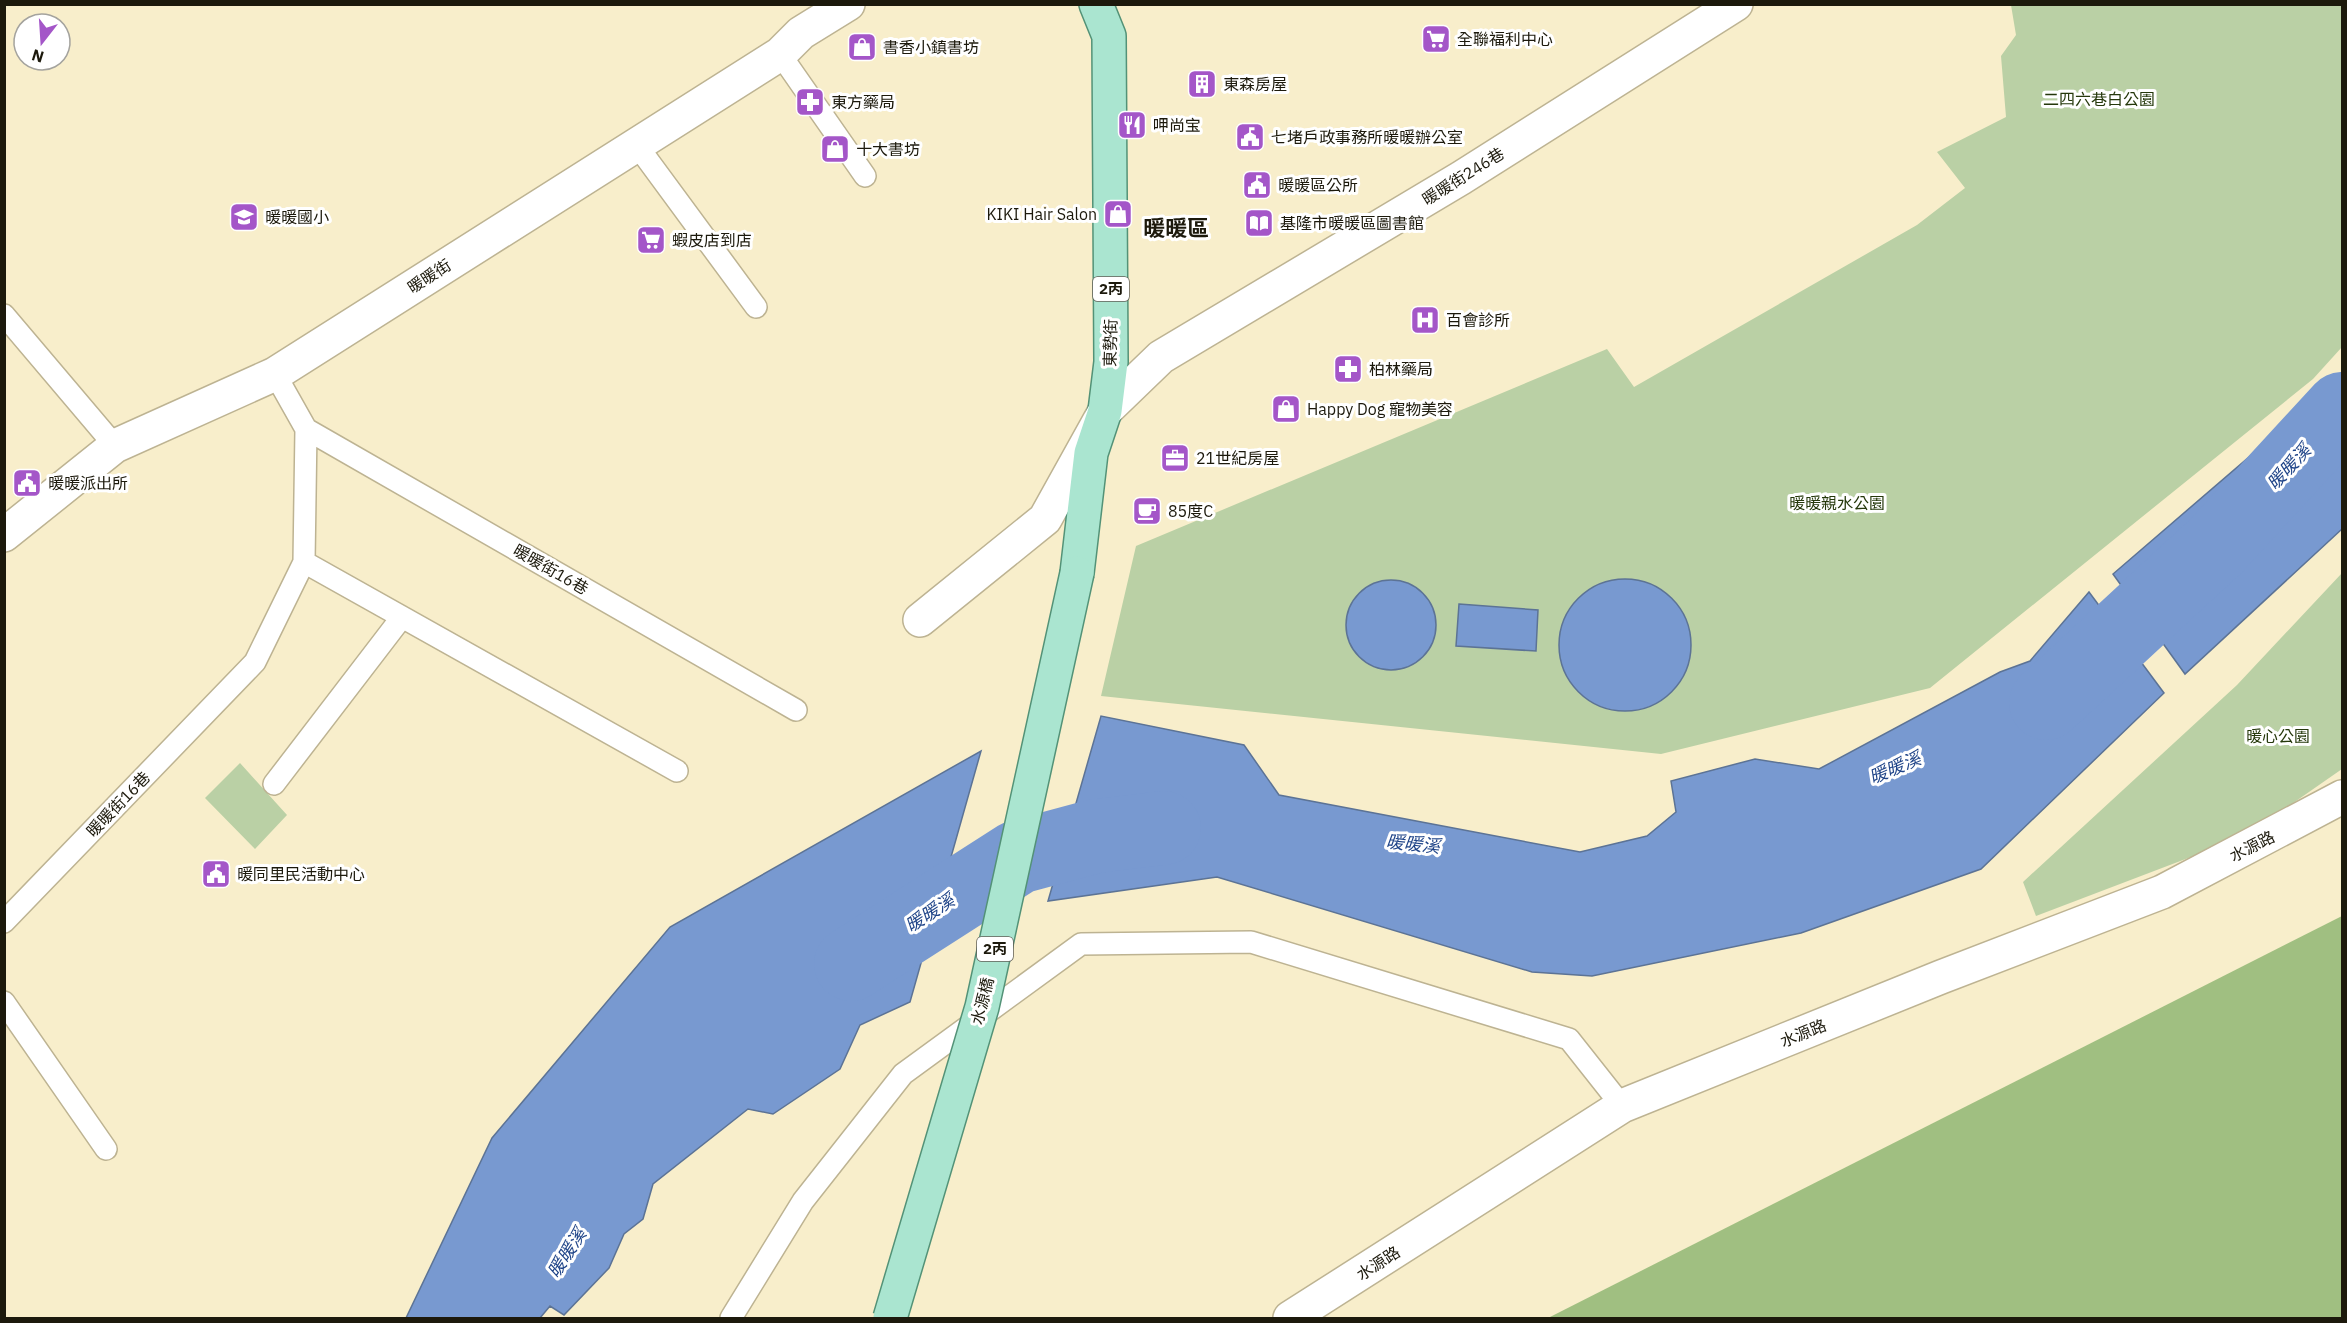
<svg xmlns="http://www.w3.org/2000/svg" width="2347" height="1323" font-family="'IBM Plex Sans','Noto Sans TC',sans-serif">
	<style>
		.green { fill: #bad0a5 }
		.forest { fill: #a0bf81 }
		.water { fill: #7899d0; stroke: #5c7395; stroke-width: 1.5 }
		.lines { fill: none; stroke-linecap: round; stroke-linejoin: round }
		.river { stroke: #7899d0; stroke-width: 74 }
		.service-casing { stroke: #bdb392; stroke-width: 24 }
		.minor-casing { stroke: #bdb392; stroke-width: 36 }
		.tertiary-casing { stroke: #bdb392; stroke-width: 36 }
		.primary-casing { stroke: #539277; stroke-width: 36 }
		.service { stroke: #fff; stroke-width: 21 }
		.minor { stroke: #fff; stroke-width: 33 }
		.tertiary { stroke: #fff; stroke-width: 33 }
		.primary { stroke: #aae5d0; stroke-width: 33 }
		.primary-bridge-casing { stroke: #539277; stroke-width: 36; stroke-linecap: butt }
		.primary-bridge { stroke: #aae5d0; stroke-width: 33 }
		.labels { text-anchor: middle; stroke-width: 6; stroke-linejoin: round; paint-order: stroke }
		.shield { fill: #fff; stroke: #605e55; stroke-width: 1.5 }
		.shield-label { font-size: 15px; font-weight: bold; fill: #1c190c }
		.poi-label { font-size: 16px; fill: #1c190c; stroke: #fff; text-anchor: start }
		.park-label { font-size: 16px; fill: #25380b; stroke: #fff }
		.street-label { font-size: 16px; fill: #1c190c; stroke: #fff }
		.water-label { font-size: 18px; font-style: italic; fill: #1f4488; stroke: #fff }
		.district-label { font-size: 22px; font-weight: bold; fill: #1c190c; stroke: #fff }
	</style>
	<rect width="100%" height="100%" fill="#f8eecb"/>
	<path class="green" d="M2011 5H2342V347L2313 379 1930 688 1661 754 1101 696 1136 546 1607 349 1634 387 1917 225 1965 188 1937 152 2006 117 2001 56 2016 35Z
		M2342 573V769L2246 836 2036 916 2023 882 2237 685Z
		M240 763 287 815 255 849 205 798Z"/>
	<path class="forest" d="M2342 916V1318H1548Z"/>
	<path class="water" d="M2342 377V529L2185 674 2113 574Z
		M1559 645a66 66 0 1 1 132 0a66 66 0 1 1-132 0Z
		M1346 625a45 45 0 1 1 90 0a45 45 0 1 1-90 0Z
		M2089 592 2164 693 1981 869 1801 933 1592 976 1532 972 1217 877 1048 901 1101 716 1244 745 1279 795 1580 852 1647 836 1676 812 1671 781 1755 759 1819 769 2000 672 2030 661Z
		M1459 604 1538 610 1536 651 1456 646Z
		M981 751 910 1002 860 1025 840 1069 773 1114 748 1109 653 1184 643 1219 624 1234 609 1268 564 1315 550 1306 540 1318H406L492 1138 670 927Z"/>
	<g class="lines">
		<path class="river" d="M2046 703 2216 546 2342 409
			M851 964 1018 857 1096 836 1164 828"/>
		<g class="service-casing">
			<path id="service" d="M780 54 865 176
				M636 144 756 307
				M4 315 115 446
				M306 429 796 710
				M304 562 677 771
				M274 784 402 617
				M4 922 255 662 304 562 306 429 275 374
				M4 1002 106 1149
				M731 1318 803 1201 903 1074 1081 944 1251 942 1569 1039 1622 1106"/>
		</g>
		<g class="minor-casing">
			<path id="minor" d="M920 620 1045 519 1105 411 1161 357 1461 178 1736 4
				M1290 1318 1622 1106 1941 977 2162 892 2342 797"/>
		</g>
		<g class="tertiary-casing">
			<path id="tertiary" d="M4 535 115 446 275 374 780 54 801 33 848 4"/>
		</g>
		<g class="primary-casing">
			<path id="primary" d="M1077 573 1091 453 1105 411 1111 362 1109 36 1096 4"/>
		</g>
		<use href="#service" class="service"/>
		<use href="#minor" class="minor"/>
		<use href="#tertiary" class="tertiary"/>
		<use href="#primary" class="primary"/>
		<g class="primary-bridge-casing">
			<path id="primary-bridge" d="M890 1318 982 1007 1077 573"/>
		</g>
		<use href="#primary-bridge" class="primary-bridge"/>
	</g>
	<defs>
		<g id="supermarket-square" transform="scale(1.5)"><rect x="-9" y="-9" width="18" height="18" rx="4" fill="#a456c8" stroke="#fff"/><path d="M-6-5.5h2.5l.6 2H6L4.5 2H-2.5L-4.4-4H-6ZM-1.5 3.2a1.3 1.3 0 1 0 .1 0ZM3 3.2a1.3 1.3 0 1 0 .1 0Z" fill="#fff"/></g>
		<g id="shop-square" transform="scale(1.5)"><rect x="-9" y="-9" width="18" height="18" rx="4" fill="#a456c8" stroke="#fff"/><path d="M-5-2.5h2.3a2.7 3.5 0 0 1 5.4 0H5L5.5 6h-11ZM-1.5-2.5h3a1.5 2.3 0 0 0-3 0Z" fill="#fff"/></g>
		<g id="building-square" transform="scale(1.5)"><rect x="-9" y="-9" width="18" height="18" rx="4" fill="#a456c8" stroke="#fff"/><path d="M-4-6H4V6H1V3H-1V6H-4ZM-2.5-4.3h1.7v1.8h-1.7ZM.8-4.3h1.7v1.8H.8ZM-2.5-1h1.7V.8h-1.7ZM.8-1h1.7V.8H.8Z" fill="#fff"/></g>
		<g id="pharmacy-square" transform="scale(1.5)"><rect x="-9" y="-9" width="18" height="18" rx="4" fill="#a456c8" stroke="#fff"/><path d="M-2-6h4v4h4v4h-4v4h-4v-4h-4v-4h4Z" fill="#fff"/></g>
		<g id="restaurant-square" transform="scale(1.5)"><rect x="-9" y="-9" width="18" height="18" rx="4" fill="#a456c8" stroke="#fff"/><path d="M-5-6h1v4h1v-4h1v4h1v-4h1v5L-1.5 .5V6h-2V.5L-5-1ZM5-6V6H3V1.5H1.5Q1.5-4 5-6Z" fill="#fff"/></g>
		<g id="civic-square" transform="scale(1.5)"><rect x="-9" y="-9" width="18" height="18" rx="4" fill="#a456c8" stroke="#fff"/><path d="M-.6-6.5H3V-4.5H.6V-3L4-1V1h2V6H-6V1h2V-1L-.6-3ZM-1.2 2.5V6h2.4V2.5Z" fill="#fff"/></g>
		<g id="school-square" transform="scale(1.5)"><rect x="-9" y="-9" width="18" height="18" rx="4" fill="#a456c8" stroke="#fff"/><path d="M0-5L7-2L0 1L-7-2ZM-4 1L0 2.5L4 1V4Q0 6-4 4Z" fill="#fff"/></g>
		<g id="library-square" transform="scale(1.5)"><rect x="-9" y="-9" width="18" height="18" rx="4" fill="#a456c8" stroke="#fff"/><path d="M-6-4Q-3-5.5-.7-3.5V5Q-3 3-6 4ZM6-4Q3-5.5 .7-3.5V5Q3 3 6 4Z" fill="#fff"/></g>
		<g id="hospital-square" transform="scale(1.5)"><rect x="-9" y="-9" width="18" height="18" rx="4" fill="#a456c8" stroke="#fff"/><path d="M-5-5h3v3.5h4V-5h3V5h-3V1.5h-4V5h-3Z" fill="#fff"/></g>
		<g id="office-square" transform="scale(1.5)"><rect x="-9" y="-9" width="18" height="18" rx="4" fill="#a456c8" stroke="#fff"/><path d="M-6-3h4V-5.5h4V-3h4V5H-6ZM-1-4.5V-3h2v-1.5ZM-6 0V1H6V0Z" fill="#fff"/></g>
		<g id="cafe-square" transform="scale(1.5)"><rect x="-9" y="-9" width="18" height="18" rx="4" fill="#a456c8" stroke="#fff"/><path d="M-5.5-4.5H6V0H3Q3 3.5 0 3.5H-2.5Q-5.5 3.5-5.5 0ZM3-3.2v2h1.7v-2ZM-6 4.5H4V6H-6Z" fill="#fff"/></g>
	</defs>
	<g fill-rule="evenodd">
		<use href="#supermarket-square" x="1436" y="39"/>
		<use href="#shop-square" x="862" y="47"/>
		<use href="#building-square" x="1202" y="84"/>
		<use href="#pharmacy-square" x="810" y="102"/>
		<use href="#restaurant-square" x="1132" y="125"/>
		<use href="#civic-square" x="1250" y="137"/>
		<use href="#shop-square" x="835" y="149"/>
		<use href="#civic-square" x="1257" y="185"/>
		<use href="#shop-square" x="1118" y="214"/>
		<use href="#school-square" x="244" y="217"/>
		<use href="#library-square" x="1259" y="223"/>
		<use href="#supermarket-square" x="651" y="240"/>
		<use href="#hospital-square" x="1425" y="320"/>
		<use href="#pharmacy-square" x="1348" y="369"/>
		<use href="#shop-square" x="1286" y="409"/>
		<use href="#office-square" x="1175" y="458"/>
		<use href="#civic-square" x="27" y="483"/>
		<use href="#cafe-square" x="1147" y="511"/>
		<use href="#civic-square" x="216" y="874"/>
	</g>
	<g class="labels">
		<g class="shield">
			<rect x="1093" y="277" width="36" height="24" rx="4.5"/>
			<rect x="977" y="937" width="36" height="24" rx="4.5"/>
		</g>
		<g class="shield-label">
			<text x="1111" y="294">2丙</text>
			<text x="995" y="954">2丙</text>
		</g>
		<g class="poi-label">
			<text x="1457" y="45">全聯福利中心</text>
			<text x="883" y="53">書香小鎮書坊</text>
			<text x="1223" y="90">東森房屋</text>
			<text x="831" y="108">東方藥局</text>
			<text x="1153" y="131">呷尚宝</text>
			<text x="1271" y="143">七堵戶政事務所暖暖辦公室</text>
			<text x="856" y="155">十大書坊</text>
			<text x="1278" y="191">暖暖區公所</text>
			<text x="1097" y="220" text-anchor="end">KIKI Hair Salon</text>
			<text x="265" y="223">暖暖國小</text>
			<text x="1280" y="229">基隆市暖暖區圖書館</text>
			<text x="672" y="246">蝦皮店到店</text>
			<text x="1446" y="326">百會診所</text>
			<text x="1369" y="375">柏林藥局</text>
			<text x="1307" y="415">Happy Dog 寵物美容</text>
			<text x="1196" y="464">21世紀房屋</text>
			<text x="48" y="489">暖暖派出所</text>
			<text x="1168" y="517">85度C</text>
			<text x="237" y="880">暖同里民活動中心</text>
		</g>
		<g class="park-label">
			<text x="2099" y="105">二四六巷白公園</text>
			<text x="1837" y="509">暖暖親水公園</text>
			<text x="2278" y="742">暖心公園</text>
		</g>
		<g class="street-label">
			<text transform="translate(1463 176) rotate(-32)" y="6">暖暖街246巷</text>
			<text transform="translate(429 276) rotate(-33)" y="6">暖暖街</text>
			<text transform="translate(1110 343) rotate(-89)" y="6">東勢街</text>
			<text transform="translate(551 569) rotate(30)" y="6">暖暖街16巷</text>
			<text transform="translate(118 804) rotate(-46)" y="6">暖暖街16巷</text>
			<text transform="translate(2252 846) rotate(-27)" y="6">水源路</text>
			<text transform="translate(982 1001) rotate(-76)" y="6">水源橋</text>
			<text transform="translate(1803 1033) rotate(-22)" y="6">水源路</text>
			<text transform="translate(1378 1263) rotate(-33)" y="6">水源路</text>
		</g>
		<g class="water-label">
			<text transform="translate(2289 467) rotate(-47)" y="6">暖暖溪</text>
			<text transform="translate(1895 768) rotate(-23)" y="6">暖暖溪</text>
			<text transform="translate(1413 844) rotate(6)" y="6">暖暖溪</text>
			<text transform="translate(930 913) rotate(-33)" y="6">暖暖溪</text>
			<text transform="translate(567 1253) rotate(-57)" y="6">暖暖溪</text>
		</g>
		<g class="district-label">
			<text x="1176" y="236">暖暖區</text>
		</g>
	</g>
	<rect width="2347" height="1323" fill="none" stroke="#1c190c" stroke-width="12"/>
	<g transform="translate(42 42) rotate(197)"><circle r="28" fill="#ffffff" stroke="#a4a39e" stroke-width="1.5"/>
	<path d="M0-4.5L10 22L0 15L-10 22Z" fill="#a456c8"/>
	<text y="-9" font-size="16" font-weight="bold" text-anchor="middle" fill="#1c190c">N</text>
	</g>
</svg>
